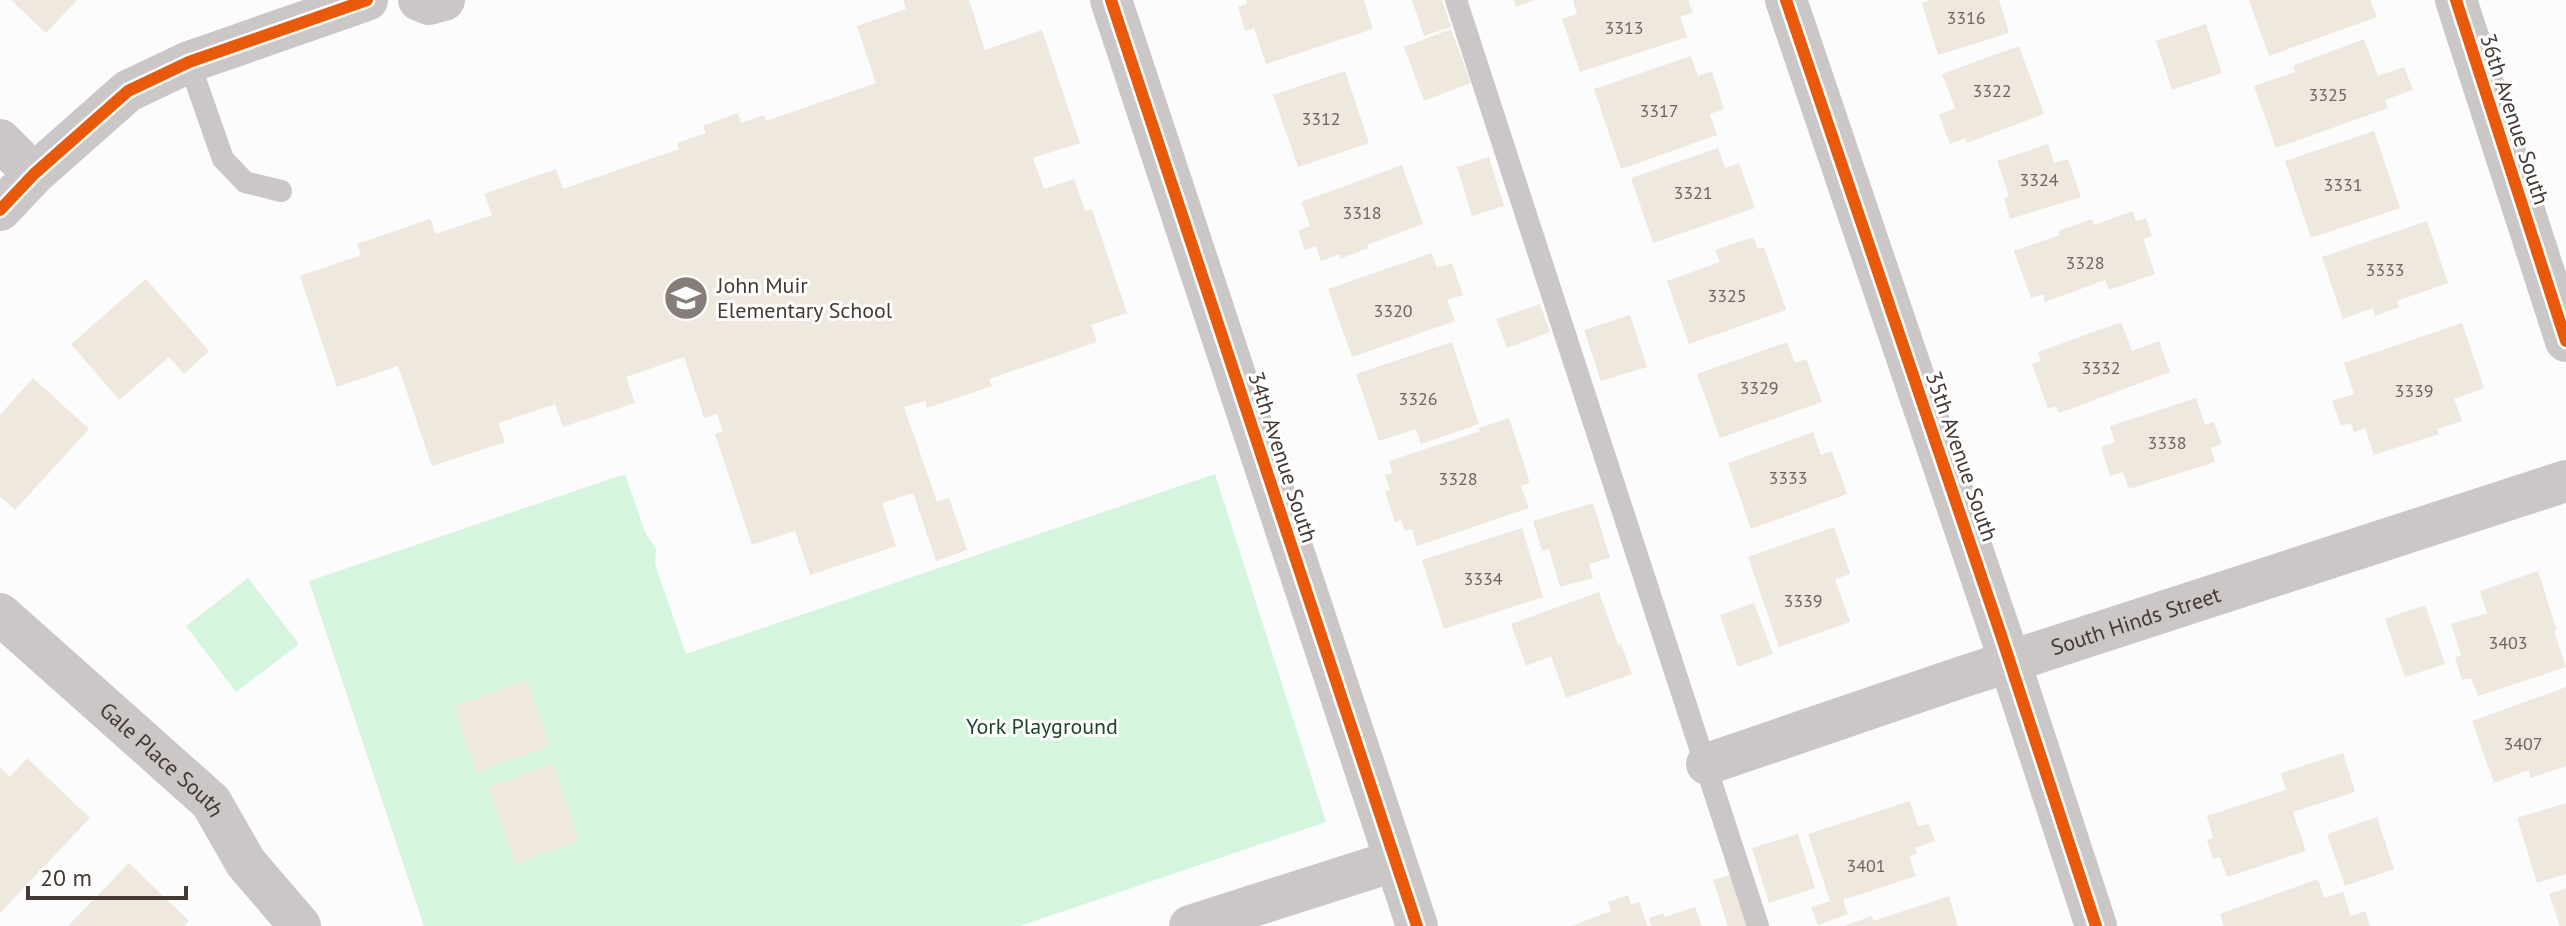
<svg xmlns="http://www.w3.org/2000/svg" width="2566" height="926" font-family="'PT Sans',sans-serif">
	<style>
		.green { fill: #d6f5df }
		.building { fill: #eee8de }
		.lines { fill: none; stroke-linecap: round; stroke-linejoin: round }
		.service { stroke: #ccc7c7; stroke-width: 22 }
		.minor { stroke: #ccc7c7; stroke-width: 42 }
		.cycleway-casing { stroke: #fff; stroke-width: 17 }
		.cycleway { stroke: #e8590c; stroke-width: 12 }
		.labels { text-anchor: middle; stroke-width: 6; stroke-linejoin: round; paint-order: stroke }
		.number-label { font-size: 18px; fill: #70645e }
		.street-label { font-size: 22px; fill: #463833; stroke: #fff }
		.poi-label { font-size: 22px; fill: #463833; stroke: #fff; text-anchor: start }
		.park-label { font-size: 22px; fill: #1d432b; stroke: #fff }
	</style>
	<rect width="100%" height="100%" fill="#fcfcfc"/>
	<path class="green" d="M625 474 645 532 656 549 655 564 686 654 1215 474 1326 822 1020 926H424L309 581Z
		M248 578 299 644 236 692 186 626Z"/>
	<path class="building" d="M11 0H77L46 33Z
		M903 0H969L985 50 1042 30 1080 143 1033 158 1044 189 1074 179 1085 211 1092 209 1127 313 1091 325 1097 342 989 379 992 386 927 408 925 401 904 407 937 502 949 498 967 550 936 561 913 493 882 503 896 546 810 575 795 531 752 545 715 434 723 431 717 414 704 418 684 357 626 377 635 403 563 427 555 404 498 423 505 442 432 466 398 366 337 387 300 276 361 255 357 244 430 219 436 234 492 215 484 194 556 169 563 189 679 149 677 143 706 133 703 126 738 113 741 123 764 115 766 121 876 83 857 26 906 9Z
		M1246 0H1364L1373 29 1266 64 1254 28 1245 31 1238 7 1247 4Z
		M1412 0H1442L1451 27 1424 36Z
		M1514 0H1534L1516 7Z
		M1573 0H1688L1693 12 1680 17 1687 37 1580 72 1562 19 1577 14Z
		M1931 0H1999L2009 33 1938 55 1922 3Z
		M2249 0H2370L2377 17 2269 56Z
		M2206 24 2222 73 2172 90 2156 41Z
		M1451 29 1471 83 1424 101 1404 47Z
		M2364 39 2378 76 2404 67 2413 90 2385 100 2388 108 2276 148 2254 86 2295 72 2293 66Z
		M2019 46 2044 114 1967 143 1965 138 1950 144 1939 115 1955 108 1942 74Z
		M1691 56 1698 76 1712 71 1724 109 1710 114 1717 135 1621 169 1594 89Z
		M1345 71 1369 143 1298 167 1273 95Z
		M2374 131 2400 208 2311 238 2285 161Z
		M2048 144 2054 163 2068 159 2081 197 2010 219 2004 198 2009 196 1997 161Z
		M1718 148 1725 168 1739 163 1755 208 1653 243 1631 178Z
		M1489 157 1504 206 1472 216 1457 167Z
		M1402 165 1423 224 1367 245 1368 248 1340 259 1339 254 1321 261 1316 246 1305 250 1298 231 1310 226 1301 202Z
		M2133 211 2136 221 2146 218 2152 236 2143 239 2155 274 2109 290 2105 280 2045 302 2043 294 2031 298 2014 251 2060 235 2058 231 2092 219 2094 225Z
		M2427 221 2448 283 2397 301 2399 307 2375 316 2373 308 2343 319 2322 257Z
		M1753 237 1758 249 1764 247 1786 310 1689 344 1667 281 1720 262 1715 250Z
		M1432 253 1437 268 1452 263 1463 295 1447 300 1455 321 1352 357 1328 289Z
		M146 279 209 351 184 374 169 357 119 400 71 344Z
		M1540 304 1550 332 1507 348 1496 319Z
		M1630 315 1647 367 1601 381 1584 330Z
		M2121 322 2132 351 2159 341 2170 372 2059 413 2056 406 2048 409 2032 364 2041 361 2038 352Z
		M2462 323 2484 388 2454 399 2462 421 2437 429 2439 434 2374 455 2365 428 2354 432 2351 423 2341 426 2332 401 2354 394 2344 363Z
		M1452 342 1479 424 1421 444 1416 429 1379 441 1356 374Z
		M1787 342 1795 363 1806 359 1822 402 1720 438 1697 374Z
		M33 378 89 429 15 510 0 496V415Z
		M2196 398 2205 425 2214 422 2222 444 2211 448 2215 462 2129 489 2123 472 2110 476 2101 447 2115 442 2110 426Z
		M1509 418 1530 483 1521 486 1529 508 1417 546 1412 529 1405 531 1401 520 1395 522 1385 492 1390 490 1385 475 1393 473 1389 461 1480 431 1479 428Z
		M1813 432 1821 455 1832 451 1847 494 1751 529 1728 463Z
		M1593 503 1610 558 1589 564 1593 578 1560 587 1549 549 1542 551 1533 521Z
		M1834 527 1850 574 1835 579 1850 622 1779 647 1748 557Z
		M1522 528 1543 597 1444 629 1422 560Z
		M2538 571 2557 631H2554L2566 667 2478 696 2471 678 2462 680 2455 657 2461 655 2451 624 2487 613 2480 591Z
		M1599 592 1618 645 1621 644 1632 674 1566 698 1551 656 1526 666 1511 624Z
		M1754 603 1773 654 1738 667 1720 615Z
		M2425 605 2445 664 2405 677 2385 619Z
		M527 680 550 746 476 772 453 706Z
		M2566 687V766L2531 778 2528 770 2494 783 2472 721Z
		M2343 753 2355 792 2293 812 2306 851 2227 877 2220 857 2213 859 2207 840 2213 838 2207 816 2286 790 2281 773Z
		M27 758 90 818 0 913V767L10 777Z
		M553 764 579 841 515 864 488 787Z
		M1910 801 1918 826 1929 824 1935 841 1915 848 1917 854 1909 856 1916 876 1843 900 1848 914 1818 925 1811 907 1830 901 1808 834Z
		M2566 803V874L2537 883 2517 818Z
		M2377 817 2394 869 2345 886 2327 834Z
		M1798 834 1815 888 1769 903 1752 848Z
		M129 863 189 921 184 926H68Z
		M1730 875 1747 926H1728L1713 880Z
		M2318 879 2324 898 2343 892 2351 916 2365 911 2370 926H2224L2220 914Z
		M2566 888V926H2560L2549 894Z
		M1628 895 1631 905 1639 902 1648 926H1571L1611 911 1608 902Z
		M1949 896 1958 926H1844L1872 916 1873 921Z
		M1695 907 1702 926H1652L1649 918 1663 913 1665 917Z"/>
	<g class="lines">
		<path class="service" d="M1456 0 1758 926
			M189 62 223 159 245 182 281 191"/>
		<g class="minor">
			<path d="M419 0 429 4 444 0"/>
			<path d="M1111 0 1417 926"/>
			<path d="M1786 0 2001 635 2096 926"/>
			<path d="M2456 0 2566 341"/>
			<path d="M0 140 34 174"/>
			<path d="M0 210 34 174 128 91 189 62 367 0"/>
			<path id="s1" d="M0 614 211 802 246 863 300 926"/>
			<path id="s2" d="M1707 764 1959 678 2566 481"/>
			<path d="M1190 926 1394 861"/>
		</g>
		<g class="cycleway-casing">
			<path id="cycleway" d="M1111 0 1417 926
				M1786 0 2001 635 2096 926
				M2456 0 2566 341
				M0 210 34 174 128 91 189 62 367 0"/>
		</g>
		<use href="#cycleway" class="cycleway"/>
	</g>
	<defs>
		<g id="school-disc" transform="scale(2.3)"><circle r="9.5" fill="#867d79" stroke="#fff"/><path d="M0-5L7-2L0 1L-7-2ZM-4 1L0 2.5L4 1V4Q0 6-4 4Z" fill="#fff"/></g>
	</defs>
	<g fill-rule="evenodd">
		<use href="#school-disc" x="686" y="298"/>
	</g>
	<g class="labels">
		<g class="number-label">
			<text x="1966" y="24">3316</text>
			<text x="1624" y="34">3313</text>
			<text x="1992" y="97">3322</text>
			<text x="2328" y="101">3325</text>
			<text x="1659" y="117">3317</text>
			<text x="1321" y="125">3312</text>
			<text x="2039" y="186">3324</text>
			<text x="2343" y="191">3331</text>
			<text x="1693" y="199">3321</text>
			<text x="1362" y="219">3318</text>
			<text x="2085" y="269">3328</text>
			<text x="2385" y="276">3333</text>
			<text x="1727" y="302">3325</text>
			<text x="1393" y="317">3320</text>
			<text x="2101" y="374">3332</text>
			<text x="1759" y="394">3329</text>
			<text x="2414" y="397">3339</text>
			<text x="1418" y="405">3326</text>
			<text x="2167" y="449">3338</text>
			<text x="1788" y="484">3333</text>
			<text x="1458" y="485">3328</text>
			<text x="1483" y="585">3334</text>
			<text x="1803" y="607">3339</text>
			<text x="2508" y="649">3403</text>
			<text x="2523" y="750">3407</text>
			<text x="1866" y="872">3401</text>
		</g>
		<g class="street-label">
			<text transform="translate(2515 119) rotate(72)" y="8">36th Avenue South</text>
			<text transform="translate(1962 456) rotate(71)" y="8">35th Avenue South</text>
			<text transform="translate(1283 457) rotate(72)" y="8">34th Avenue South</text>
			<text dy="8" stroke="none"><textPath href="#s2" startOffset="452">South Hinds Street</textPath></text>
			<text dy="8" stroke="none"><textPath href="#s1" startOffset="218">Gale Place South</textPath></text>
		</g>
		<g class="poi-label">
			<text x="717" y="293">John Muir<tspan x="717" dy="25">Elementary School</tspan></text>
		</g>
		<g class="park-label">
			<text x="1042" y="734">York Playground</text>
		</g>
	</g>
	<path d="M28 886v12h158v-12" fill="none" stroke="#463833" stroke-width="4"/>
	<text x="40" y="886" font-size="24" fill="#463833" stroke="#ffffff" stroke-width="6" paint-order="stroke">20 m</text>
</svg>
